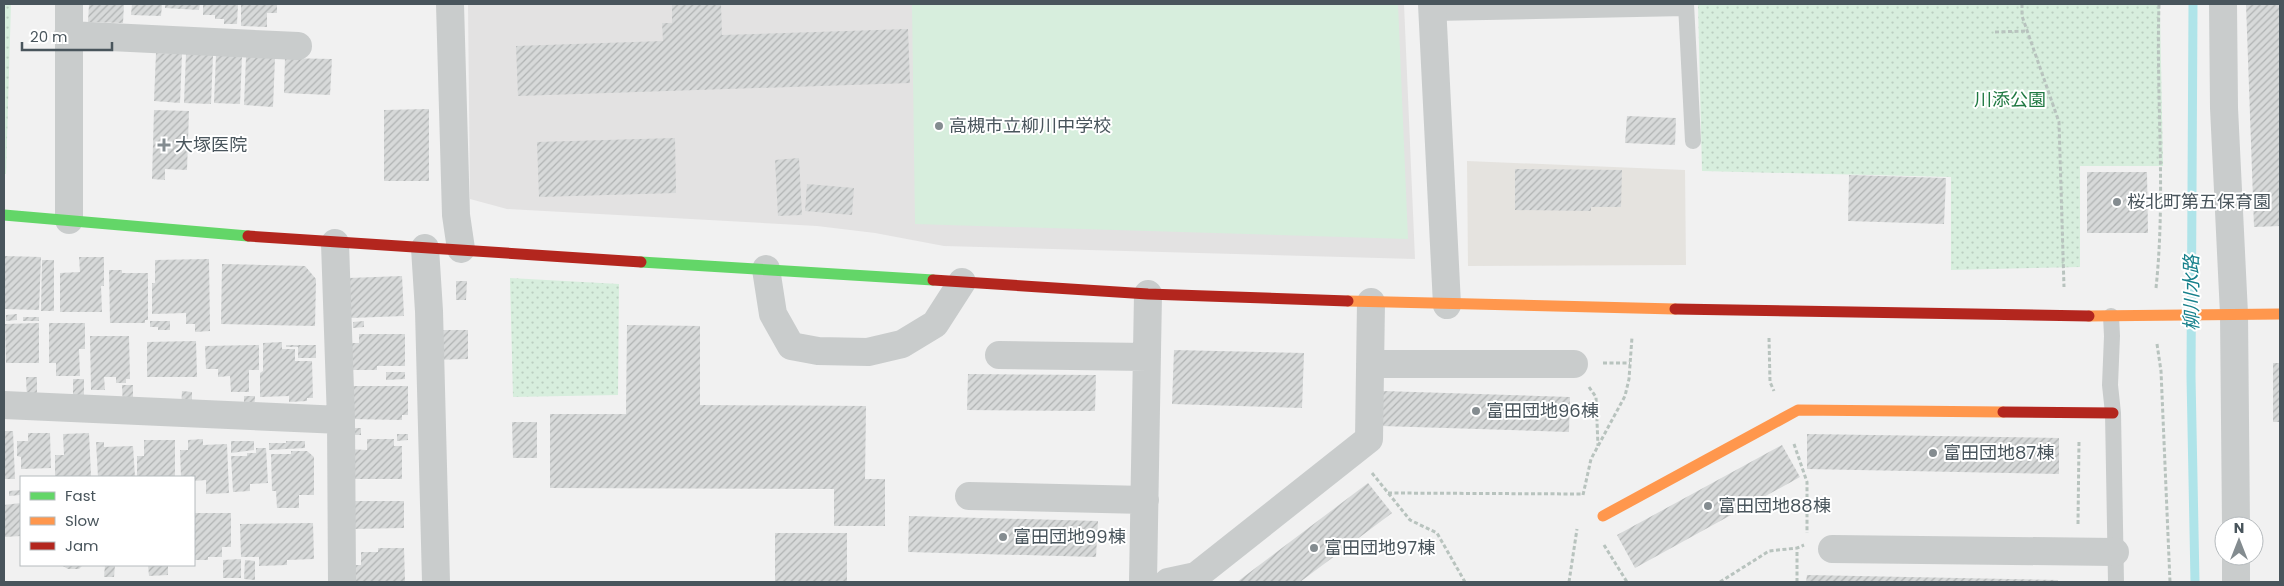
<svg xmlns="http://www.w3.org/2000/svg" width="2284" height="586" font-family="Poppins,'Noto Sans JP',sans-serif">
	<style>
		.commercial { fill: #e5e3df }
		.education { fill: #e3e2e2 }
		.green { fill: #d7eedd }
		.park { fill: url(#park-dots) }
		.lines { fill: none; stroke-linecap: round; stroke-linejoin: round }
		.stream { stroke: #afe4e9; stroke-width: 9 }
		.building { fill: url(#building-hatch) }
		.path { stroke: #b8c3be; stroke-width: 3; stroke-dasharray: 4 2.5; stroke-linecap: butt }
		.lane { stroke: #c9cccc; stroke-width: 16 }
		.street { stroke: #c9cccc; stroke-width: 28 }
		.fast { stroke: #63d668; stroke-width: 11 }
		.slow { stroke: #ff974d; stroke-width: 11 }
		.jam { stroke: #b3261e; stroke-width: 11 }
		.poi-dot { fill: #848c90; stroke: #fff; stroke-width: 2 }
		.labels { text-anchor: middle; stroke-width: 4; stroke-linejoin: round; paint-order: stroke }
		.park-label { font-size: 18px; fill: #1f7841; stroke: #fff }
		.poi-label { font-size: 18px; fill: #49555c; stroke: #fff; text-anchor: start }
		.water-label { font-size: 19px; font-style: italic; fill: #16808b; stroke: #fff }
	</style>
	<defs>
		<pattern id="park-dots" width="8" height="8" patternUnits="userSpaceOnUse" patternTransform="scale(1.25)"><rect width="8" height="8" fill="#d7eedd"/><path d="M2 2h.1M6 6h.1" fill="none" stroke="#bacec0" stroke-width="1.8" stroke-linecap="round"/></pattern>
		<pattern id="building-hatch" width="6" height="6" patternUnits="userSpaceOnUse" patternTransform="scale(1.25)"><rect width="6" height="6" fill="#d7d9d9"/><path d="M-1 1l2-2M0 6l6-6M5 7l2-2" fill="none" stroke="#b0b3b3"/></pattern>
	</defs>
	<rect width="100%" height="100%" fill="#f1f1f1"/>
	<path class="commercial" d="M1467 161 1685 170 1686 265 1468 266Z"/>
	<path class="education" d="M468 4H1404L1415 259 944 246 875 233 817 226 507 209 470 199Z"/>
	<path class="green" d="M912 4H1398L1408 239 915 224Z"/>
	<path class="park" d="M4 4H11L6 174H4Z
		M1698 4H2157L2160 10 2163 166H2080V267L1951 270V177L1702 171Z
		M510 278 619 284 618 395 513 397Z"/>
	<g class="lines">
		<path class="stream" d="M2193 4 2191 376 2195 582"/>
	</g>
	<path class="building" d="M89 4H124L123 23 88 22Z
		M132 4H162L161 16 131 15Z
		M165 4H200L199 10 165 8Z
		M203 4H238L237 24H224V19H215V15H203Z
		M241 4H277V13H267V27L241 26Z
		M672 4H721L722 35 908 29 910 83 518 96 516 46 663 41 662 23H672Z
		M2246 4H2280V226L2254 227Z
		M156 53 182 54 180 103 154 101Z
		M186 54 213 55 211 104 184 103Z
		M216 55 242 56 240 104 214 103Z
		M246 57 275 58 273 107 244 105Z
		M285 58 332 59 330 95 284 93Z
		M429 109V181H384V110Z
		M154 110 189 111 187 170 165 169V180L152 179Z
		M1627 116 1676 118 1675 145 1625 143Z
		M675 138 676 193 539 197 537 142Z
		M799 158 802 215 778 216 775 160Z
		M1515 169 1622 170 1621 207H1591V211L1515 210Z
		M2087 172H2147L2148 233H2087Z
		M1849 175 1946 178 1944 224 1848 221Z
		M807 184 854 188 852 215 805 211Z
		M4 256 41 257 39 310 4 309Z
		M79 257H104V286H101L102 312H60V273L80 272Z
		M209 259 210 331 195 332V324H186V313L152 314V283H155V260Z
		M42 260H54V311H41Z
		M222 264 305 266 316 279 315 326 221 324Z
		M109 270H122V273H148V320H145V323H110Z
		M402 276 404 316 350 318 349 278Z
		M456 281H467L466 300H456Z
		M17 314V320L6 321V315Z
		M23 317H39V321H23Z
		M150 321H170V330H158V327H150Z
		M364 321V327L353 328V322Z
		M39 323V363H6L5 324Z
		M49 323H85V349H79L80 376H56V363H49Z
		M627 325 700 326V405L866 406 865 479H885V526H834V489L550 488V414H626Z
		M434 330H468V359L434 360Z
		M359 334H405V366H377V370H351L346 343H359Z
		M90 336H129L130 379H126V383H116V377H104L105 390H91Z
		M196 341 197 377H147V342Z
		M282 342V349H295V361H312L313 398H307V401L289 402V396L260 397V373L263 371V343Z
		M259 345V370H249V392H231L230 376 218 377V369H206L205 346Z
		M286 345H316V358H298V347H286Z
		M1174 350 1304 353 1302 408 1172 404Z
		M2273 363H2280V422H2273Z
		M386 372H405V379L386 380Z
		M968 374 1096 375 1095 411 967 410Z
		M26 377H37V399H27Z
		M73 379H84V402H73Z
		M122 385H133V408H123Z
		M350 386H408V415H402V420L350 419Z
		M182 391 192 392V411L181 410Z
		M1383 391 1570 397 1569 432 1382 426Z
		M244 396H255L254 415H244Z
		M512 422H537V458H513Z
		M347 428H361V435H347Z
		M4 431H13L15 479H4Z
		M28 433H50L51 468 21 469V457L17 456V441H28Z
		M89 433 91 476 55 477V455H64L63 434Z
		M397 434H408V440L397 441Z
		M1807 434 2059 438V474L1807 469Z
		M203 439V445L227 444 229 493 206 494V480L194 481V477H181L180 450H188V440Z
		M367 439H394V446H402V479H350L346 449 367 450Z
		M144 440H175V477H137V456H144Z
		M231 441H254V450L231 453Z
		M286 441H305V448L269 450V443H286Z
		M96 442H104V447L133 446 135 477H98Z
		M1782 445 1800 477 1635 568 1617 535Z
		M256 448H266L268 483 250 484V491L233 492 231 456H247V453H256Z
		M291 451H307L314 457V495H299V508H277L276 491H272L271 454H291Z
		M1368 483 1392 513 1300 582H1237Z
		M21 490 20 495 9 496V491Z
		M351 501H404V528L352 529Z
		M21 503V536L4 537V505Z
		M194 513H231V547H222V557H208V560H194Z
		M909 516 1098 521 1096 557 908 552Z
		M313 523 314 559 287 560V565L259 566V557H241L240 524Z
		M775 533H847V582H775Z
		M378 548H404L405 582H355L354 565H361V552H378Z
		M241 559V578H223V560Z
		M245 560 255 561V580L244 579Z
		M61 565H83L79 569H68Z
		M105 565H115L114 577H104Z
		M148 565H168V575L149 576Z
		M1807 575 2058 580V582H1806Z"/>
	<g class="lines">
		<path class="path" d="M2022 4V16L2059 122 2064 287
			M1995 32 2027 31
			M2156 288C2166 193 2156 99 2159 4
			M1769 338 1770 382 1774 391
			M2157 344 2161 371 2170 582
			M1603 363H1630
			M1589 387 1596 397 1598 446
			M1794 444 1807 482V533
			M1372 473 1410 520 1437 533 1465 582
			M1388 493 1583 494
			M1583 495 1591 459 1625 396 1629 379 1632 337
			M2078 524 2079 440
			M1604 545 1627 582
			M1569 582 1577 529
			M1720 582 1769 551 1797 548
			M1797 582V548L1804 545"/>
		<path class="lane" d="M1686 4 1693 141
			M1433 13 1686 8
			M2111 316 2112 336 2110 385 2113 413 2116 582"/>
		<path class="street" d="M69 4V220
			M450 4 456 215 461 249
			M1432 4 1447 305
			M2223 4 2224 108 2234 314 2236 526
			M68 35 298 46
			M335 243 341 420 342 582
			M425 248 429 311 436 582
			M766 269 773 314 791 346 818 351 868 352 902 344 935 324 962 282
			M999 355 1147 357
			M1370 364H1574
			M4 405 341 420
			M969 496 1145 500
			M1832 549 2115 552
			M2236 556V582
			M1143 582 1148 294
			M1168 582 1196 576 1369 439 1371 302"/>
		<path class="fast" d="M4 215 248 236
			M641 262 933 280"/>
		<path class="slow" d="M1348 301 1675 309
			M2089 316 2280 314
			M1603 516 1798 410 2003 412"/>
		<path class="jam" d="M248 236 641 262
			M933 280 1148 294 1348 301
			M1675 309 2089 316
			M2003 412 2113 413"/>
	</g>
	<g class="poi-dot">
		<circle cx="939" cy="126" r="5"/>
		<path d="M161.5 137.5h5v5h5v5h-5v5h-5v-5h-5v-5h5z"/>
		<circle cx="2117" cy="202" r="5"/>
		<circle cx="1476" cy="411" r="5"/>
		<circle cx="1933" cy="453" r="5"/>
		<circle cx="1708" cy="506" r="5"/>
		<circle cx="1003" cy="537" r="5"/>
		<circle cx="1314" cy="548" r="5"/>
	</g>
	<g class="labels">
		<g class="park-label">
			<text x="2010" y="106">川添公園</text>
		</g>
		<g class="poi-label">
			<text x="949" y="132">高槻市立柳川中学校</text>
			<text x="175" y="151">大塚医院</text>
			<text x="2127" y="208">桜北町第五保育園</text>
			<text x="1486" y="417">富田団地96棟</text>
			<text x="1943" y="459">富田団地87棟</text>
			<text x="1718" y="512">富田団地88棟</text>
			<text x="1013" y="543">富田団地99棟</text>
			<text x="1324" y="554">富田団地97棟</text>
		</g>
		<g class="water-label">
			<text transform="translate(2191 293) rotate(-90)" y="7">柳川水路</text>
		</g>
	</g>
	<rect width="2284" height="586" fill="none" stroke="#49555c" stroke-width="10"/>
	<rect x="20" y="476" width="175" height="90" fill="#ffffff" stroke="#b6bbbe"/>
	<rect x="30" y="492" width="25" height="8" fill="#63d668" stroke="#b6bbbe"/>
	<text x="65" y="501" font-size="15" fill="#49555c">Fast</text>
	<rect x="30" y="517" width="25" height="8" fill="#ff974d" stroke="#b6bbbe"/>
	<text x="65" y="526" font-size="15" fill="#49555c">Slow</text>
	<rect x="30" y="542" width="25" height="8" fill="#b3261e" stroke="#b6bbbe"/>
	<text x="65" y="551" font-size="15" fill="#49555c">Jam</text>
	<g transform="translate(2239 541)"><circle r="24" fill="#ffffff" stroke="#b6bbbe"/>
	<path d="M0-4L9 19L0 12L-9 19Z" fill="#848c90"/>
	<text y="-8" font-size="14" font-weight="bold" text-anchor="middle" fill="#49555c">N</text>
	</g>
	<path d="M22 42v8h90v-8" fill="none" stroke="#49555c" stroke-width="2.5"/>
	<text x="30" y="42" font-size="15" fill="#49555c" stroke="#ffffff" stroke-width="4" paint-order="stroke">20 m</text>
</svg>
